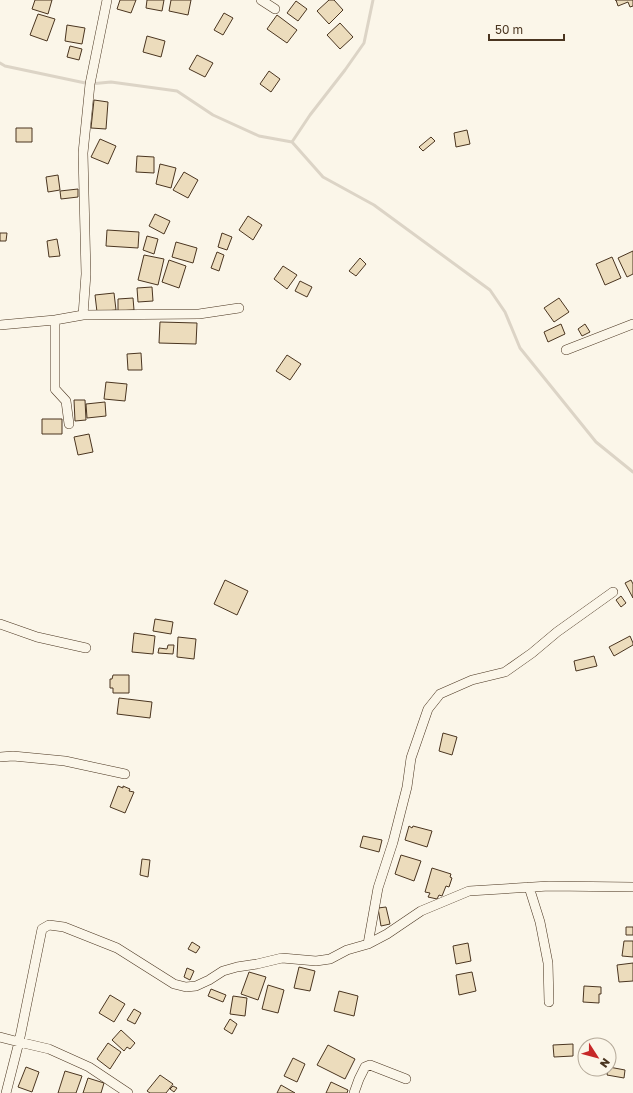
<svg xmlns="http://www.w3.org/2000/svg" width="633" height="1093" font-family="'Golos Text',sans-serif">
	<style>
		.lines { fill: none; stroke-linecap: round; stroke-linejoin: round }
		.stream { stroke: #dcd4c6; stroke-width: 3 }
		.building { fill: #ecdcbc; stroke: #4a3520 }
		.street-casing { stroke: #4a3520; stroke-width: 10 }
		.street { stroke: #fbf6e9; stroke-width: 9 }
	</style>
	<rect width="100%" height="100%" fill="#fbf6e9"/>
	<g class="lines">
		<path class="stream" d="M0 63 5 66 90 84 111 82 177 91 213 115 259 136 292 142 323 177 374 205 490 290 505 312 520 348 596 442 633 472
			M292 142 310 115 345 70 364 43 373 0"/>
	</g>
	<path class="building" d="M35 0H52L48 14 32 9Z
		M120 0H136L131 13 117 9Z
		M147 0H164L162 11 146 8Z
		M171 0H191L188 15 169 11Z
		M329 0H334L343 10 329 24 317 11Z
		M615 0H633V6L630 7 628 2 618 6 616 0Z
		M296 1 307 9 298 21 287 13Z
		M224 13 233 18 223 35 214 30Z
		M38 14 55 19 47 41 30 35Z
		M277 15 297 30 287 43 267 29Z
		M340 23 353 37 340 49 327 35Z
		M67 25 85 28 82 44 65 41Z
		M147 36 165 41 161 57 143 52Z
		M70 46 82 49 79 60 67 57Z
		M197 55 213 63 205 77 189 69Z
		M269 71 280 79 271 92 260 84Z
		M94 100 108 102 106 129 91 128Z
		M16 128H32V142H16Z
		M467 130 470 144 456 147 454 133Z
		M431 137 435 141 423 151 419 147Z
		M100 139 116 146 108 164 91 157Z
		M137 156 154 157V173L136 172Z
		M160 164 176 168 171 188 156 184Z
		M184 172 198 180 188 198 173 190Z
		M58 175 60 190 48 192 46 177Z
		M78 189V197L61 199 60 191Z
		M155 214 170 221 164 234 149 226Z
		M248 216 262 225 253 240 239 230Z
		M107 230 139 232 138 248 106 246Z
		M0 233H7L6 241H0Z
		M222 233 232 237 227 250 218 247Z
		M147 236 158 239 154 254 143 250Z
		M57 239 60 256 49 257 47 241Z
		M176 242 197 248 193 263 172 257Z
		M633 251V274L627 277 618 258Z
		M217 252 224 255 219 271 211 268Z
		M144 255 164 259 158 285 138 280Z
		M612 257 621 278 605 285 596 264Z
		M360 258 366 264 356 276 349 271Z
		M169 260 186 266 179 288 162 282Z
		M283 266 297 275 287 289 274 279Z
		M300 281 312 287 307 297 295 291Z
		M152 287 153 301 138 302 137 288Z
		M114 293 116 310 97 312 95 295Z
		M133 298 134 310 118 311V299Z
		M559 298 569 312 554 322 544 308Z
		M160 322 197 323 196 344 159 343Z
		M561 324 565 334 548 342 544 332Z
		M585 324 590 332 582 336 578 329Z
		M141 353 142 370H128L127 354Z
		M287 355 301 364 290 380 276 371Z
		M106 382 127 384 125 401 104 399Z
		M74 400H85L86 420 75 421Z
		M105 402 106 416 87 418 86 404Z
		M42 419H62V434H42Z
		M89 434 93 452 78 455 74 437Z
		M225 580 248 591 237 615 214 604Z
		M631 580 633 584V598L625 583Z
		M621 596 626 603 621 607 616 600Z
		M155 619 173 622 171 634 153 631Z
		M134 633 155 636 153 654 132 652Z
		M630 636 633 643V645L614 656 609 647Z
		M178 637 196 639 194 659 177 657Z
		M168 645H174L173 654 158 653 159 648 167 649Z
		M594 656 597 666 576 671 574 661Z
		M113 675H129V693H113V688H110V679H112Z
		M119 698 152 702 150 718 117 714Z
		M443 733 457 737 452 755 439 751Z
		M118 786 123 788V786L130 789 129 791 134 792 125 813 110 807Z
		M409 826 412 828 413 826 432 831 427 847 405 840Z
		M363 836 382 840 379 852 360 847Z
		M401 855 421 861 414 881 395 874Z
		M142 859 150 860 148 877 140 875Z
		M432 868 451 874 450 877 452 878 449 887 446 886 442 896 439 895 437 899 428 897 430 893 425 892Z
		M386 907 390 924 381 926 378 908Z
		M626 927H633V935H626Z
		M624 941H633V957L622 956Z
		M192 942 200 947 196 953 188 949Z
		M468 943 471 961 456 964 453 946Z
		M633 963V981L619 982 617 965Z
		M299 967 315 971 310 991 294 988Z
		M187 968 194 971 190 980 184 977Z
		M249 972 266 977 258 1000 241 994Z
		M472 972 476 991 459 995 456 975Z
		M268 985 284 990 278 1013 262 1009Z
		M584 986 601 987V994H599V1003L583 1002Z
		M211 989 226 995 223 1002 208 996Z
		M339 991 358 996 354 1016 334 1011Z
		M110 995 125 1004 114 1022 99 1013Z
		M233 996 247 998 245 1016 230 1014Z
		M134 1009 141 1013 135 1024 127 1020Z
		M230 1019 237 1024 232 1034 224 1029Z
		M121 1030 135 1043 130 1049 127 1047 124 1051 112 1040Z
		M108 1043 121 1052 110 1069 97 1059Z
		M573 1044V1056L554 1057 553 1045Z
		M328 1045 355 1059 345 1079 317 1065Z
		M293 1058 305 1064 297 1082 284 1076Z
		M26 1067 39 1072 32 1092 18 1087Z
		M609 1067 625 1070 624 1078 607 1075Z
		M65 1071 82 1076 76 1093H58Z
		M160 1075 173 1084 166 1093H150L147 1091Z
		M88 1078 104 1083 101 1093H83Z
		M331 1082 348 1090 347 1093H326Z
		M281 1085 295 1093H277Z
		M173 1086 177 1088 174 1092 170 1089Z"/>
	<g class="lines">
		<g class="street-casing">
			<path id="street" d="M261 0 275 9
				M83 315 199 314 239 308
				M55 320V389L66 401 69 424
				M0 325 55 320 83 315 86 274 83 153 90 84 107 0
				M566 350 633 324
				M613 592 557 632 532 653 505 672 472 680 440 694 428 709 411 758 407 787 393 842 378 888 368 944 387 934 421 911 469 891 549 886 633 887
				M0 624 37 637 86 648
				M0 757 13 756 65 761 125 774
				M529 887 540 922 548 963 549 1002
				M0 1037 19 1042 49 1049 89 1067 128 1093
				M6 1093 19 1042 42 929 49 925 64 927 117 948 174 984 186 987 196 986 209 980 223 971 237 967 257 964 282 958 316 961 330 959 347 950 368 944
				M354 1093 359 1079 365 1067 370 1065 406 1079"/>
		</g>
		<use href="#street" class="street"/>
	</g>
	<g transform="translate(597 1057) rotate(126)"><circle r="19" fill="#fbf6e9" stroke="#b4a999"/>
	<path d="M0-3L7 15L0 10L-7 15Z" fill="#c62828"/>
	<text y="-6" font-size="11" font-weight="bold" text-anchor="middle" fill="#4a3520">N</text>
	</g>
	<path d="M489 34v6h75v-6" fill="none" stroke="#4a3520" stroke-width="2"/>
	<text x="495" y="34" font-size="12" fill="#4a3520" stroke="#fbf6e9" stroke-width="3" paint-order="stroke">50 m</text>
</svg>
